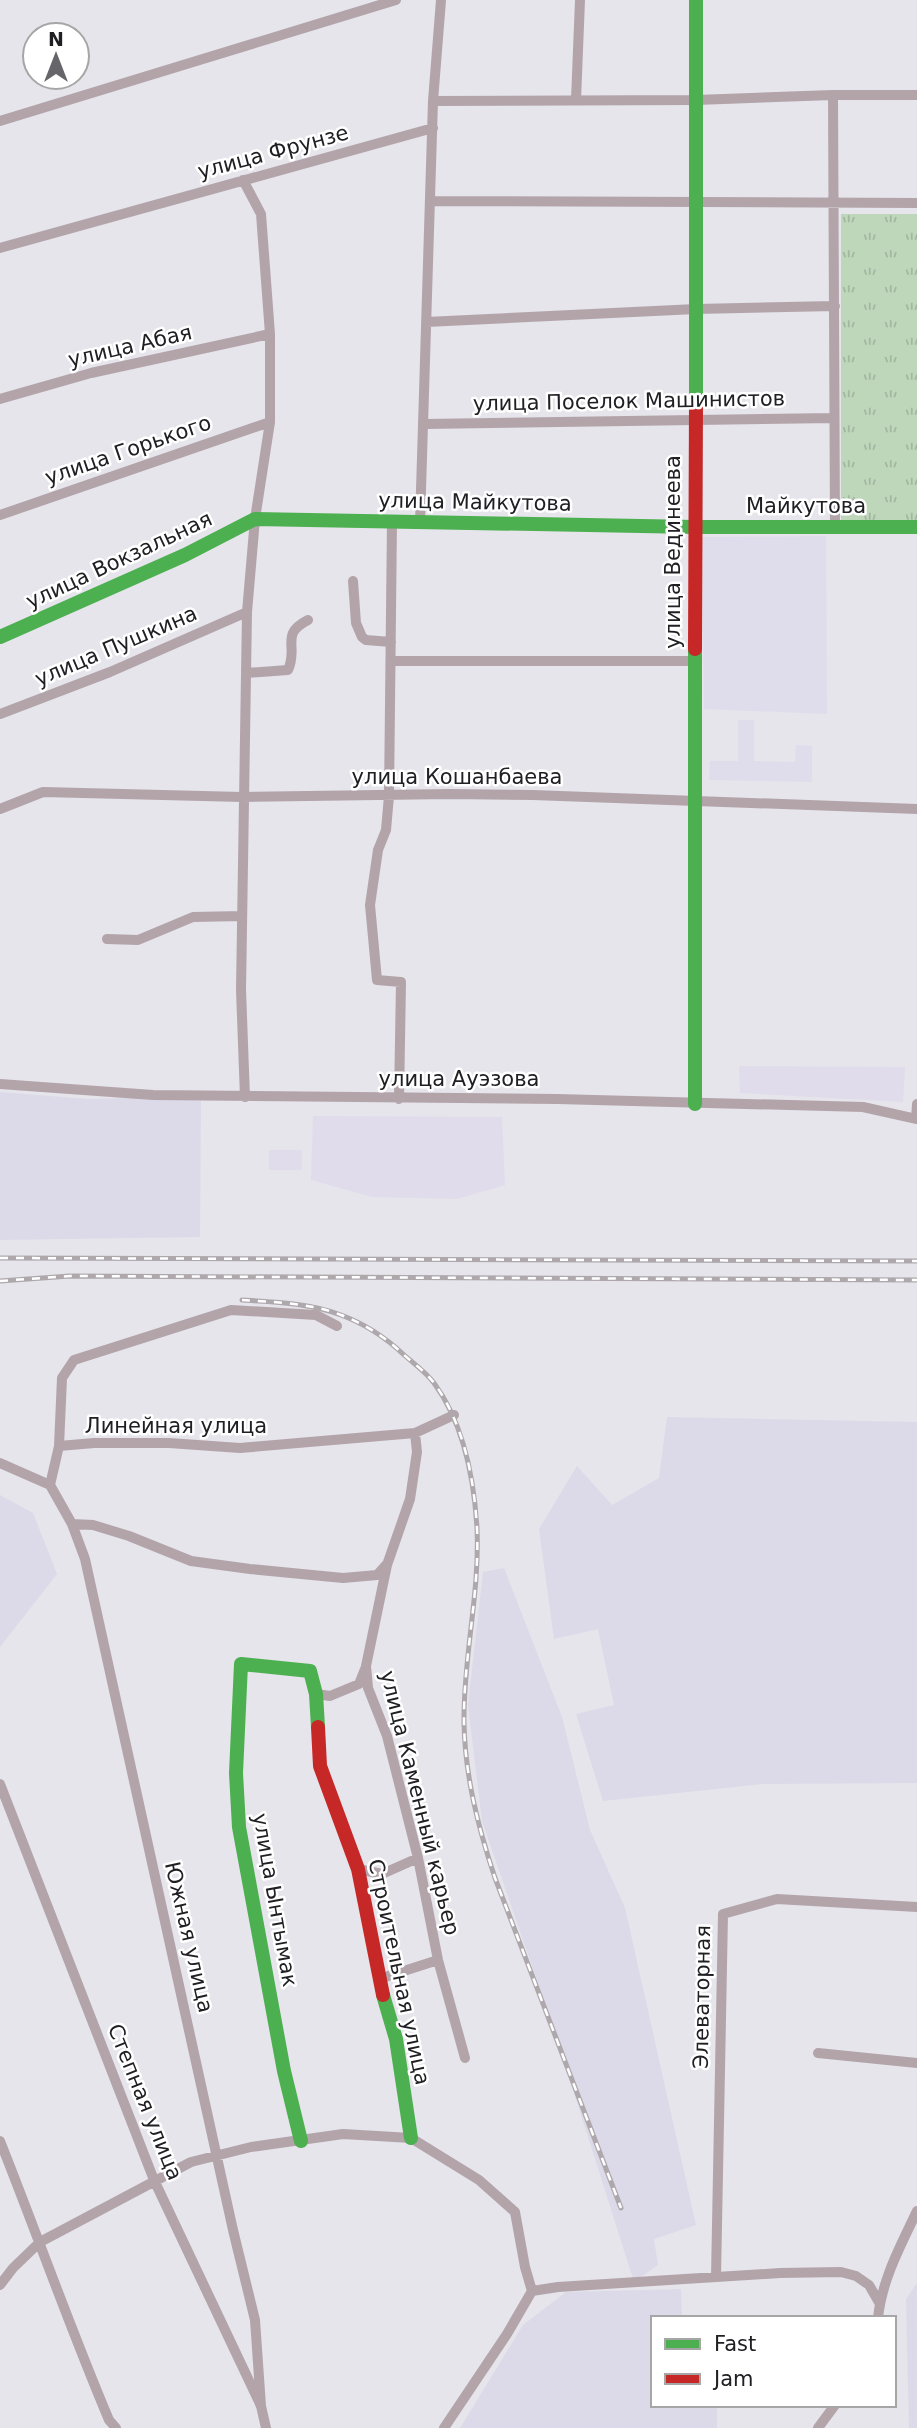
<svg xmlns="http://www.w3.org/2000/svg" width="917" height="2428" font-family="'DejaVu Sans',sans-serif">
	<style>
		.commercial { fill: #e1dceb }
		.built { fill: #dcdae8 }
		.education { fill: #dfddec }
		.park { fill: url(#park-tufts) }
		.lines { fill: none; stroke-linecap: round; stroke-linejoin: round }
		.street { stroke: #b3a4aa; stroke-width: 10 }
		.fast { stroke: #4caf50; stroke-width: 14 }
		.jam { stroke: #c62828; stroke-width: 14 }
		.rail-casing { stroke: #aea8ac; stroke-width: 5 }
		.rail { stroke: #fff; stroke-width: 2.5; stroke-dasharray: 8; stroke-linecap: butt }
		.labels { text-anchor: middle; stroke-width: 5; stroke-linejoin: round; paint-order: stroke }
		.street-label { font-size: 21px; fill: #202024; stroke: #fff }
	</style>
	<defs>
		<pattern id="park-tufts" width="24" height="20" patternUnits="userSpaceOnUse" patternTransform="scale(1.75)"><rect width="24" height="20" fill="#bed6ba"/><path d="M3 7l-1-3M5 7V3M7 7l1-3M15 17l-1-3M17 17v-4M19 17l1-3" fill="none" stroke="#a3b7a0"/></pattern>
	</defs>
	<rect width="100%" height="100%" fill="#e5e5eb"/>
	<path class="commercial" d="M739 1066 905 1067 903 1102 740 1093Z
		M313 1116 502 1117 505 1185 457 1199 372 1197 311 1180Z
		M269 1150H302V1170H269Z"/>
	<path class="built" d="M0 1092 88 1099 201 1096 200 1237 0 1240Z
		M667 1417 917 1422V1783L763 1784 603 1801 576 1714 614 1705 598 1629 554 1639 539 1529 577 1466 612 1505 659 1478Z
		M0 1495 33 1513 57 1574 0 1647Z
		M504 1568 562 1717 590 1830 625 1908 696 2225 654 2239 658 2265 634 2282 556 2036 482 1821 468 1705 483 1572Z
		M917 2283V2428H909L906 2299Z
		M681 2289 682 2318H653V2405H717V2428H460L523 2325 566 2292Z"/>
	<path class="education" d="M826 536 827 714 704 709 702 537Z
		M738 720H754V761L795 762 796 745 812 746V782L709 780 710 761H738Z"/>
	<path class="park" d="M841 214H917V521H841Z"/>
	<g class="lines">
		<path class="street" d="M833 95 835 527
			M576 100 580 0
			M433 101 696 100 833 95H916
			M0 121 396 0
			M243 180 261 214 270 334V422L255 519 247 612 241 990 245 1097
			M431 201 917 203
			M0 248 433 128
			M426 322 696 309 835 306
			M0 399 91 373 270 334
			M424 424 834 418
			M0 515 270 422
			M392 521 389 796 386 830 378 850 370 905 377 980 401 982 399 1099
			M420 522 433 101 441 0
			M353 581 356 623 362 637 366 640 391 642
			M391 661H694
			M246 673 288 670C299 646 279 635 308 620
			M0 714 110 672 247 612
			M0 809 43 792 242 797 450 794 533 795 917 809
			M107 939 138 940 193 917 242 916
			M0 1084 153 1095 557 1099 863 1107 917 1119
			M916 1119 917 1104
			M415 1433 417 1452 410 1499 387 1565 366 1666 368 1688 387 1736 418 1858 438 1960 465 2058
			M59 1446 62 1378 74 1360 231 1310 316 1315 337 1326
			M0 1463 50 1485
			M50 1485 72 1524 85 1559 233 2230 255 2320 261 2406
			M50 1485 59 1446 94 1443H169L240 1448 415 1433 454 1415
			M72 1524 93 1525 129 1536 191 1561 250 1569 343 1578 377 1575 386 1565
			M316 1694 330 1696 359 1684 365 1669
			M0 1784 154 2180 261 2406 266 2428
			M358 1869 382 1874 418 1858
			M379 1979 438 1960
			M818 2053 917 2063
			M0 2141C37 2234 70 2328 109 2420L116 2428
			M716 2277 723 1914 777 1899 917 1907
			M0 2285 13 2268 40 2242 191 2162 251 2147 343 2134 411 2138 479 2180 515 2212 525 2267 532 2291
			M878 2318C882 2279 901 2245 917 2211
			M444 2428 507 2334 532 2291 558 2287 780 2273 841 2272 856 2276 869 2285 880 2304
			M818 2428 835 2405"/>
		<path class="fast" d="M696 402V0
			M0 637 185 555 255 519 694 527H917
			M695 1104V649
			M383 1995 396 2039 411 2138
			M301 2141 284 2071 239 1827 236 1773 241 1664 310 1671 316 1694 318 1727"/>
		<path class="jam" d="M695 649 696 402
			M318 1727 320 1766 358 1869 383 1995"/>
		<g class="rail-casing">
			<path id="rail" d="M0 1258 917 1261
				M0 1281 70 1276 917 1280
				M242 1300C274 1302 311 1303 341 1315 365 1324 385 1337 403 1354 413 1363 426 1372 434 1383 464 1424 474 1478 477 1528 480 1594 463 1657 464 1723 465 1776 478 1827 495 1878L621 2208"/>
		</g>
		<use href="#rail" class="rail"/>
	</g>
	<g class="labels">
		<g class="street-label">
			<text transform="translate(273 152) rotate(-15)" y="7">улица Фрунзе</text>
			<text transform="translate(130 346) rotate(-13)" y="7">улица Абая</text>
			<text transform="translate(629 401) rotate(-1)" y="7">улица Поселок Машинистов</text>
			<text transform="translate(128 450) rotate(-19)" y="7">улица Горького</text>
			<text transform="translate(475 502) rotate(1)" y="7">улица Майкутова</text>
			<text x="806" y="513">Майкутова</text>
			<text transform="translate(673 552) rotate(-90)" y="7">улица Вединеева</text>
			<text transform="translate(119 560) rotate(-25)" y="7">улица Вокзальная</text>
			<text transform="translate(116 646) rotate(-23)" y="7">улица Пушкина</text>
			<text x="457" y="784">улица Кошанбаева</text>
			<text x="459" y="1086">улица Ауэзова</text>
			<text x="176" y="1433">Линейная улица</text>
			<text transform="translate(420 1803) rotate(76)" y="7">улица Каменный карьер</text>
			<text transform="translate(275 1900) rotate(80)" y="7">улица Ынтымак</text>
			<text transform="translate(189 1937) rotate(77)" y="7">Южная улица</text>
			<text transform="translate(399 1972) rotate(78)" y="7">Строительная улица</text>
			<text transform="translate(702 1997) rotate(-89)" y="7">Элеваторная</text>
			<text transform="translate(145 2102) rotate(68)" y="7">Степная улица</text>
		</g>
	</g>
	<rect x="651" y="2316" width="245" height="91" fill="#ffffff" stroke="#a6a6a7" stroke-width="2"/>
	<rect x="665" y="2339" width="35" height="10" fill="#4caf50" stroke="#a6a6a7" stroke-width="2"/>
	<text x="714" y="2351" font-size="21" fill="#202024">Fast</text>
	<rect x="665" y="2374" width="35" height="10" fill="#c62828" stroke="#a6a6a7" stroke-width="2"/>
	<text x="714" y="2386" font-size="21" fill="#202024">Jam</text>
	<g transform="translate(56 56)"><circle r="33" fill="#ffffff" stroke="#a6a6a7" stroke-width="2"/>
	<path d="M0-5L12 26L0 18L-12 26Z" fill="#65656a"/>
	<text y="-10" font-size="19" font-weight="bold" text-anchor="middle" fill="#202024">N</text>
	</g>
</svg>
